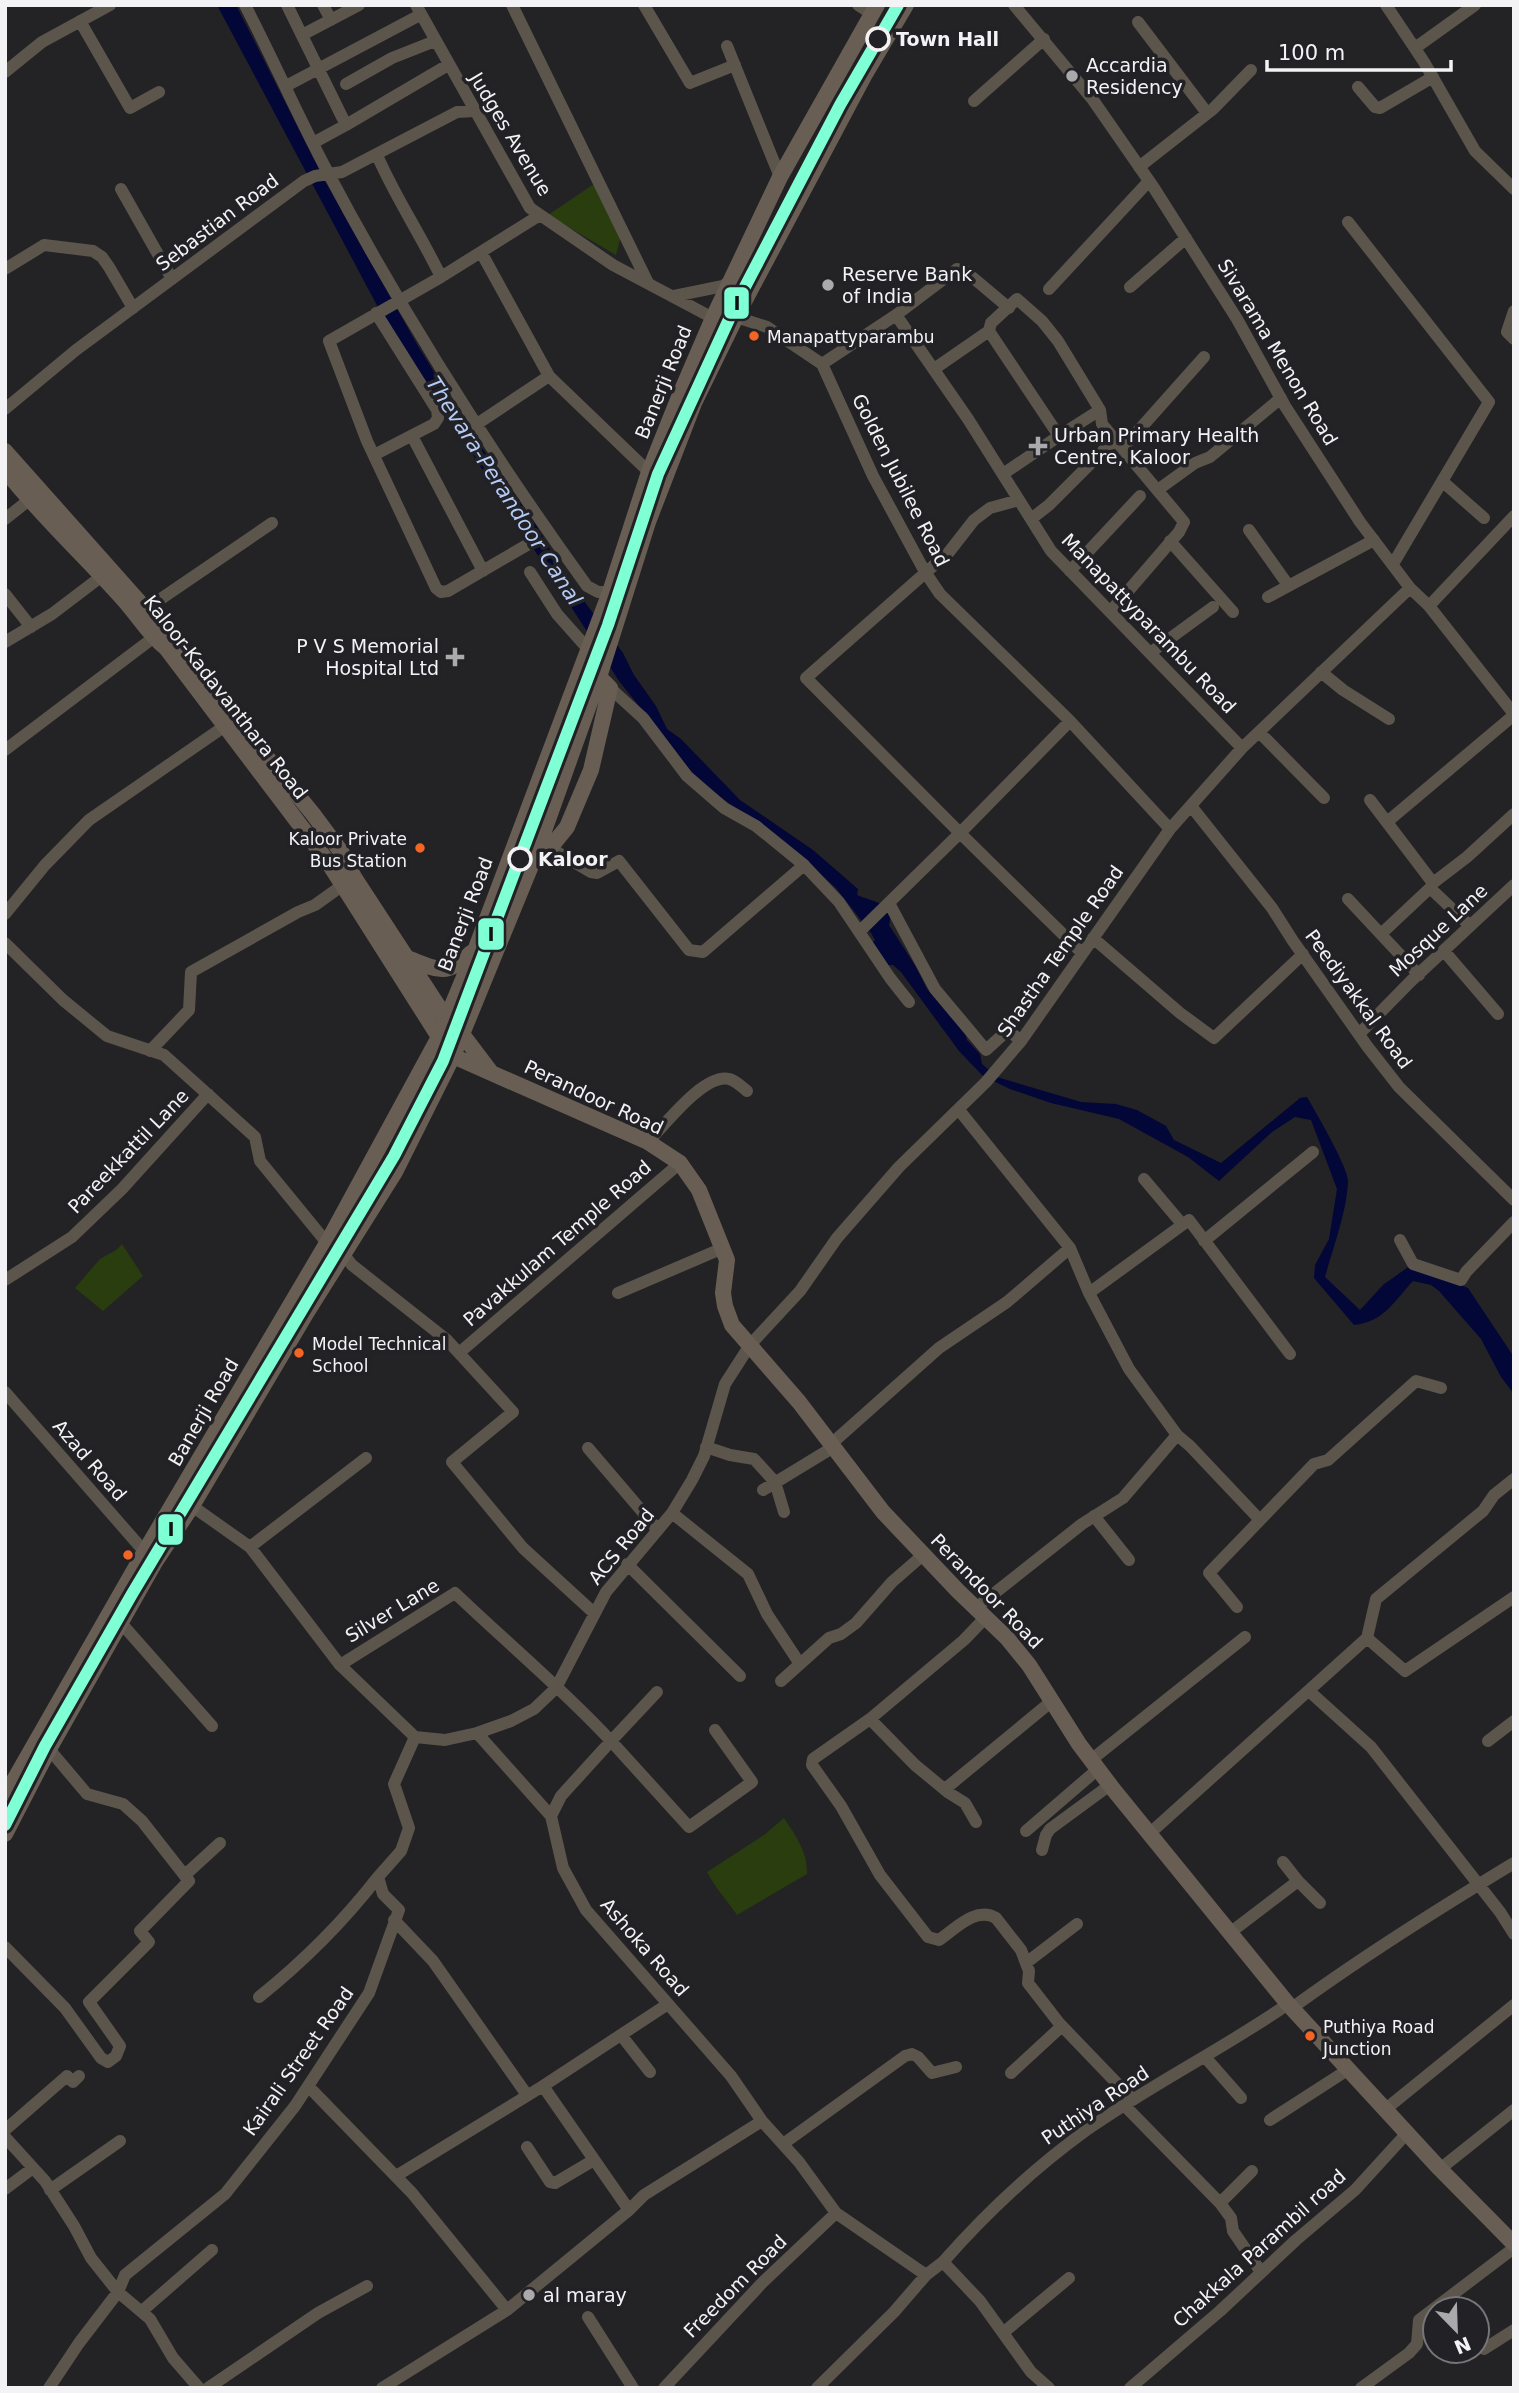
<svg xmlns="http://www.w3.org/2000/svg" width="1519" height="2393" font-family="'DejaVu Sans',sans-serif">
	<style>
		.green { fill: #293d0f }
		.water { fill: #030737 }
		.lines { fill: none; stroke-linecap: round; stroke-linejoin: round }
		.minor { stroke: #5c554c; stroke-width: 12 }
		.major { stroke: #685e53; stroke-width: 16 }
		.metro-1-casing { stroke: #222126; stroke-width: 18 }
		.metro-1 { stroke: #7fffd4; stroke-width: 12 }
		.stop-dot { fill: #222126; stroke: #f3f3f6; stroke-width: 3.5 }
		.poi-dot { fill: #aaaaad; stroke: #222126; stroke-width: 2.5 }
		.bus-dot { fill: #f26522; stroke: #222126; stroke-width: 2.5 }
		.labels { text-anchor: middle; stroke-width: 7; stroke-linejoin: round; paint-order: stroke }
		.bus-label { font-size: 17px; fill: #f3f3f6; stroke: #222126; text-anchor: start }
		.stop-label { font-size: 19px; font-weight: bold; fill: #f3f3f6; stroke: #222126; text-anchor: start }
		.poi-label { font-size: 19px; fill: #f3f3f6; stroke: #222126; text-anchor: start }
		.street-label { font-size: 19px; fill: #f3f3f6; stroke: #222126 }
		.water-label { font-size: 21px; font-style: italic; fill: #b4ccf5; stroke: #222126 }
		.line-badge { stroke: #222126; stroke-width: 2.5 }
		.pale-badge-label { font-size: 19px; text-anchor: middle; font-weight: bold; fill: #111 }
	</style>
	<rect width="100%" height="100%" fill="#232225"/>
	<path class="green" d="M594 184 621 236 616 255 548 215Z
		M122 1244 143 1276 103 1311 75 1288 100 1259 116 1250Z
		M784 1818C796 1836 808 1853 807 1874L737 1915C727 1900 715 1888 707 1872L764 1835Z"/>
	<path class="water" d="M217 5H236L326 183 418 346 471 432 536 525 566 577 623 653 634 675 656 706 667 729 681 739 740 800 813 850 858 889 857 895C873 902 895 903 889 925L916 967 927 989 965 1033 967 1040 980 1054 982 1064 997 1077 1081 1102 1116 1104 1137 1110 1166 1126 1174 1140 1221 1163 1300 1098 1307 1097C1315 1111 1348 1167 1348 1181 1347 1211 1333 1248 1325 1277L1360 1310 1383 1285 1411 1265 1468 1288 1514 1357V1394L1501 1377 1481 1339 1439 1291 1431 1285 1413 1281C1394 1301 1384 1322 1354 1325L1314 1278 1315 1265 1329 1239 1337 1189 1311 1120 1295 1117 1272 1132 1219 1181 1188 1157 1119 1119 1051 1103 1010 1089 983 1076 959 1051 901 972 893 965H886L872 943 875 940 871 933 836 888 806 861 698 780 619 681 380 311Z"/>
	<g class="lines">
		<path class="minor" d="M245 5C273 59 297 114 325 167 402 313 491 453 587 586L598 592H610
			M287 5 346 125 313 143
			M323 5 331 20
			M416 5 530 208 613 265 713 318
			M512 5 648 283
			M644 5 690 83 735 65
			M858 5 872 14
			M1014 5 1093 100 1154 188 1237 319 1285 406 1360 522 1410 588 1429 606 1514 714
			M1386 5 1424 62 1475 151 1514 189
			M80 21 130 108 159 92
			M1138 22 1207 113
			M302 35 359 5
			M727 46 780 177
			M1415 48 1475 5
			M5 72 42 42 110 5
			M346 84 392 58 435 41
			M286 86 420 15
			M1358 87 1375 107 1380 108 1433 77
			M974 101 1044 39
			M346 125 448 65
			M377 155C395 197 421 235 441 277
			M1139 167 1213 109 1251 70
			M121 189 172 279
			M1348 222 1489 402 1393 564
			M481 252 549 376
			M5 269 44 245 93 251 102 257 109 267 133 308
			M1130 287 1186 238
			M1049 289 1149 181
			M674 296 723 286 733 279
			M1514 311 1507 332 1514 339
			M896 315 957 269 965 271 1009 308
			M736 317 767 327 822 364 873 476 925 572 940 594 1070 721 1170 829
			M822 364 896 315 968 419 1051 551 1242 748
			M934 369 989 331
			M5 409 76 350 304 181 315 176 342 172 457 112 475 111
			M1100 410 1102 424 1184 522 1179 532 1110 612
			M477 424 549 376 649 472
			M412 436 483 571
			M1122 449 1204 357
			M374 455 434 424 438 418 437 410 376 313
			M1003 474 1059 436 989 331 991 323 1017 299 1042 321 1058 341 1100 410 1059 436
			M1442 481 1484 518
			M1159 489 1195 463 1210 457 1281 398
			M5 519 29 500
			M1031 519 1049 505 1114 440
			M1249 530 1288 585
			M1170 541 1233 612
			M527 545 448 591 441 592 436 588 367 441 329 341 441 277 540 215
			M1070 571 1140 496
			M530 572 557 614 588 649
			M5 594 31 627
			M1268 597 1374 540
			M1429 606 1514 516
			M146 609 272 523
			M5 642 52 614 102 576
			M1150 653 1213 607
			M1321 672 1343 690 1389 719
			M1070 721 960 833 1082 953
			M1260 733 1324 798
			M5 750 153 638
			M1370 800 1433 883 1467 857 1514 814
			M1191 806 1272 908 1293 941 1367 1046 1399 1087 1514 1200
			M1387 822 1514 715
			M550 848 591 872 597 873 619 861 689 950 703 952 804 865 756 826 724 808 687 776 643 718 610 688
			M804 865 839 902 890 978 909 1002
			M1348 899 1419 975
			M889 903 935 989 986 1050 1008 1030 1021 1041
			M5 914 45 865 89 820 225 726
			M859 932 960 833 806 678 949 552 974 520 990 508 1019 500
			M1381 934 1430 888 1469 925
			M1093 938 1180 1013 1214 1038 1303 954
			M5 943 63 1000 107 1036 164 1055 255 1137 260 1161 327 1243
			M1444 951 1498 1014
			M1359 1034 1411 981 1514 885
			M150 1051 189 1010 191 972 298 912 315 905 343 885
			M959 1110 1070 1248 1089 1293 1129 1369 1177 1435 1190 1446 1260 1520
			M648 1142C664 1126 704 1073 729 1079 735 1080 742 1087 747 1091
			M1144 1179 1182 1224
			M1400 1240 1413 1264 1461 1280 1466 1272 1514 1222
			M1204 1241 1313 1152
			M344 1255 352 1265 447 1340 513 1412 452 1462 523 1548 594 1613
			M5 1280 72 1237 122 1189 208 1094
			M618 1293 723 1248
			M1089 1293 1189 1220 1290 1354
			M459 1353 680 1163
			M5 1392 150 1558
			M830 1445 939 1348 1007 1302 1070 1248
			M706 1447 730 1455 754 1459 775 1482 784 1512
			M588 1448 658 1530
			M763 1490 832 1448
			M192 1506 250 1547 340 1665 415 1737 445 1740 477 1733 551 1816 563 1868 586 1910 731 2076 762 2121 799 2162 836 2213 926 2275 943 2262 980 2301 1031 2372 1049 2388
			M672 1513 748 1574 767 1614 800 1664
			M1094 1516 1129 1560
			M250 1547 366 1458
			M627 1564 740 1676
			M977 1607 1082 1524 1123 1498 1177 1435
			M1237 1607 1209 1573 1314 1464 1328 1460 1416 1381 1441 1388
			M986 1617 964 1640 870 1719 813 1759 812 1765 841 1806 880 1875 928 1937 939 1940C955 1929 976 1906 996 1918L1021 1950 1029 1971 1028 1983 1059 2023 1133 2100
			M121 1623 212 1726
			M1367 1638 1405 1671 1514 1597
			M340 1665 455 1593C506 1642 563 1689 611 1741L561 1796 551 1816
			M781 1681 829 1638 841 1634 856 1623 892 1582 923 1555
			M1309 1691 1371 1747 1500 1912 1514 1934
			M657 1692 611 1741 689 1827 752 1782 715 1730
			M870 1719 915 1765 949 1793 965 1803 976 1822
			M477 1733 511 1721 534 1709 556 1688 606 1592 672 1513 692 1480 704 1456 725 1384 750 1345 800 1291 837 1238 899 1167 986 1082 1021 1041 1170 829 1242 748 1410 588
			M1488 1741 1514 1721
			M1091 1760 1245 1637
			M945 1789 1052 1701
			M1026 1831 1098 1769
			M1149 1834 1367 1638 1376 1599 1483 1511 1494 1495 1514 1479
			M1042 1850 1046 1835 1050 1829 1110 1785
			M1283 1862 1298 1881 1320 1903
			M185 1875 220 1843
			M394 1920 433 1961 527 2095
			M1231 1932 1298 1881
			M5 1947 65 2008 101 2058 108 2062 116 2056 120 2046 89 2002 149 1942 140 1931 189 1881 142 1821 123 1804 87 1794 49 1749
			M1026 1963 1077 1924
			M259 1997C304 1961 343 1922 378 1877
			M1292 2008C1363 1956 1438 1909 1514 1863
			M621 2035 650 2072
			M1205 2057 1241 2098
			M1011 2073 1062 2026
			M308 2086 412 2193 507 2310
			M1125 2106 1220 2203 1231 2218 1233 2231 1261 2272
			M1387 2108 1514 2005
			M1270 2120 1349 2069
			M5 2130 67 2076 73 2082 79 2076
			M5 2137 45 2181 74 2226 91 2258 118 2292 150 2319 173 2358 199 2388
			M783 2144 905 2056 912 2054 918 2057 932 2073 956 2067
			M527 2147 550 2182 555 2183 594 2160
			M1440 2169 1514 2110
			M396 2176 543 2086 668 2004
			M5 2189 33 2168
			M50 2190 120 2141
			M1220 2203 1252 2171
			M629 2210 644 2195 762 2121
			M943 2262C986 2213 1034 2168 1088 2129 1152 2084 1223 2049 1288 2004
			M142 2311 212 2250
			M588 2317 633 2388
			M1004 2332 1069 2278
			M1484 2349 1514 2330
			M49 2388 79 2343 118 2292 125 2275 225 2194 295 2106 369 1993 399 1910 383 1894 378 1877 401 1851 409 1828 394 1784 415 1737
			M208 2388 318 2313 367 2286
			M382 2388 507 2310 629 2210 543 2086
			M664 2388 762 2283 836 2213
			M817 2388 894 2312 926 2275
			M1130 2388 1220 2311 1296 2240 1355 2190 1407 2133
			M1361 2388 1409 2353 1417 2344 1419 2320 1514 2248"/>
		<path class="major" d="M5 451 142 605 179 650
			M5 470C41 516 84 555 123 599 138 615 148 634 166 648L328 862 439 1037 453 1056 648 1142 680 1163 699 1190 727 1260 723 1293 725 1306 732 1325 799 1402 883 1512 958 1591 1007 1638 1029 1665 1079 1744 1113 1789 1288 2004 1440 2169 1514 2244
			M193 667 313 814 342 853 354 877 446 1018 462 1034 490 1071
			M535 856 550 848 567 827 591 770 610 688 599 677
			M408 958C436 970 447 977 471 953
			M5 1796 144 1553 327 1243 439 1037 476 948 610 592 649 472 679 397 713 318 780 177 877 5
			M5 1834 49 1749 155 1562 192 1506 307 1312 395 1172 453 1056 535 856 599 677 648 522 694 403 736 317 864 76 906 5"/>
		<g class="metro-1-casing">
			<path id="metro-1" d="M5 1825 45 1746 132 1594 394 1156 443 1061 608 625 658 474 736 304 840 105 898 5"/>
		</g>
		<use href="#metro-1" class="metro-1"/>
	</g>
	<g class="stop-dot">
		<circle cx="878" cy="39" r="11"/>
		<circle cx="520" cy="859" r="11"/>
	</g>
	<g class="poi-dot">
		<circle cx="1072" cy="76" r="7"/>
		<circle cx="828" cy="285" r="7"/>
		<path d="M1034.5 435.5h7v7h7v7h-7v7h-7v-7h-7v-7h7z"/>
		<path d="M451.5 646.5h7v7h7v7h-7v7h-7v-7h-7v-7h7z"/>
		<circle cx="529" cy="2295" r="7"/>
	</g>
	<g class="bus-dot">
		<circle cx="754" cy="336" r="6"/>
		<circle cx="420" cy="848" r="6"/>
		<circle cx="299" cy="1353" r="6"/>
		<circle cx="128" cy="1555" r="6"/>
		<circle cx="1310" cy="2036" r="6"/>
	</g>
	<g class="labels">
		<g class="bus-label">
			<text x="767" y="343">Manapattyparambu</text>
			<text x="407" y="845" text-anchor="end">Kaloor Private<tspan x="407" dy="22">Bus Station</tspan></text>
			<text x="312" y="1350">Model Technical<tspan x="312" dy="22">School</tspan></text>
			<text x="1323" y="2033">Puthiya Road<tspan x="1323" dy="22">Junction</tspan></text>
		</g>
		<g class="stop-label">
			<text x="896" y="46">Town Hall</text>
			<text x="538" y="866">Kaloor</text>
		</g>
		<g class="poi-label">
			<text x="1086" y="72">Accardia<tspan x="1086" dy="22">Residency</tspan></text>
			<text x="842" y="281">Reserve Bank<tspan x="842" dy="22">of India</tspan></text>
			<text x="1054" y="442">Urban Primary Health<tspan x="1054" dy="22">Centre, Kaloor</tspan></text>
			<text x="439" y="653" text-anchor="end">P V S Memorial<tspan x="439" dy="22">Hospital Ltd</tspan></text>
			<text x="543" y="2302">al maray</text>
		</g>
		<g class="street-label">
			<text transform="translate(511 134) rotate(59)" y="7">Judges Avenue</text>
			<text transform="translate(217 222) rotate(-37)" y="7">Sebastian Road</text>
			<text transform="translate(1278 352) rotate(59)" y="7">Sivarama Menon Road</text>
			<text transform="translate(663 382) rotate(-68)" y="7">Banerji Road</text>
			<text transform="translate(901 480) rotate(63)" y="7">Golden Jubilee Road</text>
			<text transform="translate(1149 623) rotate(46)" y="7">Manapattyparambu Road</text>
			<text transform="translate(226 697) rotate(52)" y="7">Kaloor-Kadavanthara Road</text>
			<text transform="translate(465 914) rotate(-69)" y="7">Banerji Road</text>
			<text transform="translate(1438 930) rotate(-43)" y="7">Mosque Lane</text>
			<text transform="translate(1060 951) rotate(-55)" y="7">Shastha Temple Road</text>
			<text transform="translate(1359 999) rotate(54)" y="7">Peediyakkal Road</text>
			<text transform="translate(594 1097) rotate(25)" y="7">Perandoor Road</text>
			<text transform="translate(128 1151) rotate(-46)" y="7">Pareekkattil Lane</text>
			<text transform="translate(557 1243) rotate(-41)" y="7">Pavakkulam Temple Road</text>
			<text transform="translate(203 1412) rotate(-60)" y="7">Banerji Road</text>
			<text transform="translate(90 1460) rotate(49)" y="7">Azad Road</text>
			<text transform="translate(621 1546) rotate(-51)" y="7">ACS Road</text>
			<text transform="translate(987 1591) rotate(46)" y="7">Perandoor Road</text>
			<text transform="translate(392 1610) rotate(-31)" y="7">Silver Lane</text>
			<text transform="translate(645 1947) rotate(49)" y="7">Ashoka Road</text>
			<text transform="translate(298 2061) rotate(-55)" y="7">Kairali Street Road</text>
			<text transform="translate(1095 2105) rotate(-34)" y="7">Puthiya Road</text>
			<text transform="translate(1259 2248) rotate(-42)" y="7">Chakkala Parambil road</text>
			<text transform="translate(735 2286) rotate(-45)" y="7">Freedom Road</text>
		</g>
		<g class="water-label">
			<text transform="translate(504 491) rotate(57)" y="7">Thevara-Perandoor Canal</text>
		</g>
	</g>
	<g class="line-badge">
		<rect x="723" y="286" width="27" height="34" rx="7" fill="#7fffd4"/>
		<rect x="477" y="917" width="28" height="34" rx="7" fill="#7fffd4"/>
		<rect x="157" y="1513" width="27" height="33" rx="7" fill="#7fffd4"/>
	</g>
	<g class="pale-badge-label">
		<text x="737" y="310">I</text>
		<text x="491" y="941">I</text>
		<text x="171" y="1536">I</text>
	</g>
	<rect width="1519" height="2393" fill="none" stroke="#f3f3f6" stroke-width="14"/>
	<g transform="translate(1456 2330) rotate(157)"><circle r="33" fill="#222126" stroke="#767579" stroke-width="2"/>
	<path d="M0-5L12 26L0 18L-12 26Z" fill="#aaaaad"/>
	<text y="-10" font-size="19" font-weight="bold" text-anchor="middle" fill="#f3f3f6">N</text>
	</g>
	<path d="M1267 60v10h184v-10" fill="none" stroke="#f3f3f6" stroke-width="3.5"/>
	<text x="1278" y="60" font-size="21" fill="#f3f3f6" stroke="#222126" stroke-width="5" paint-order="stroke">100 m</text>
</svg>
